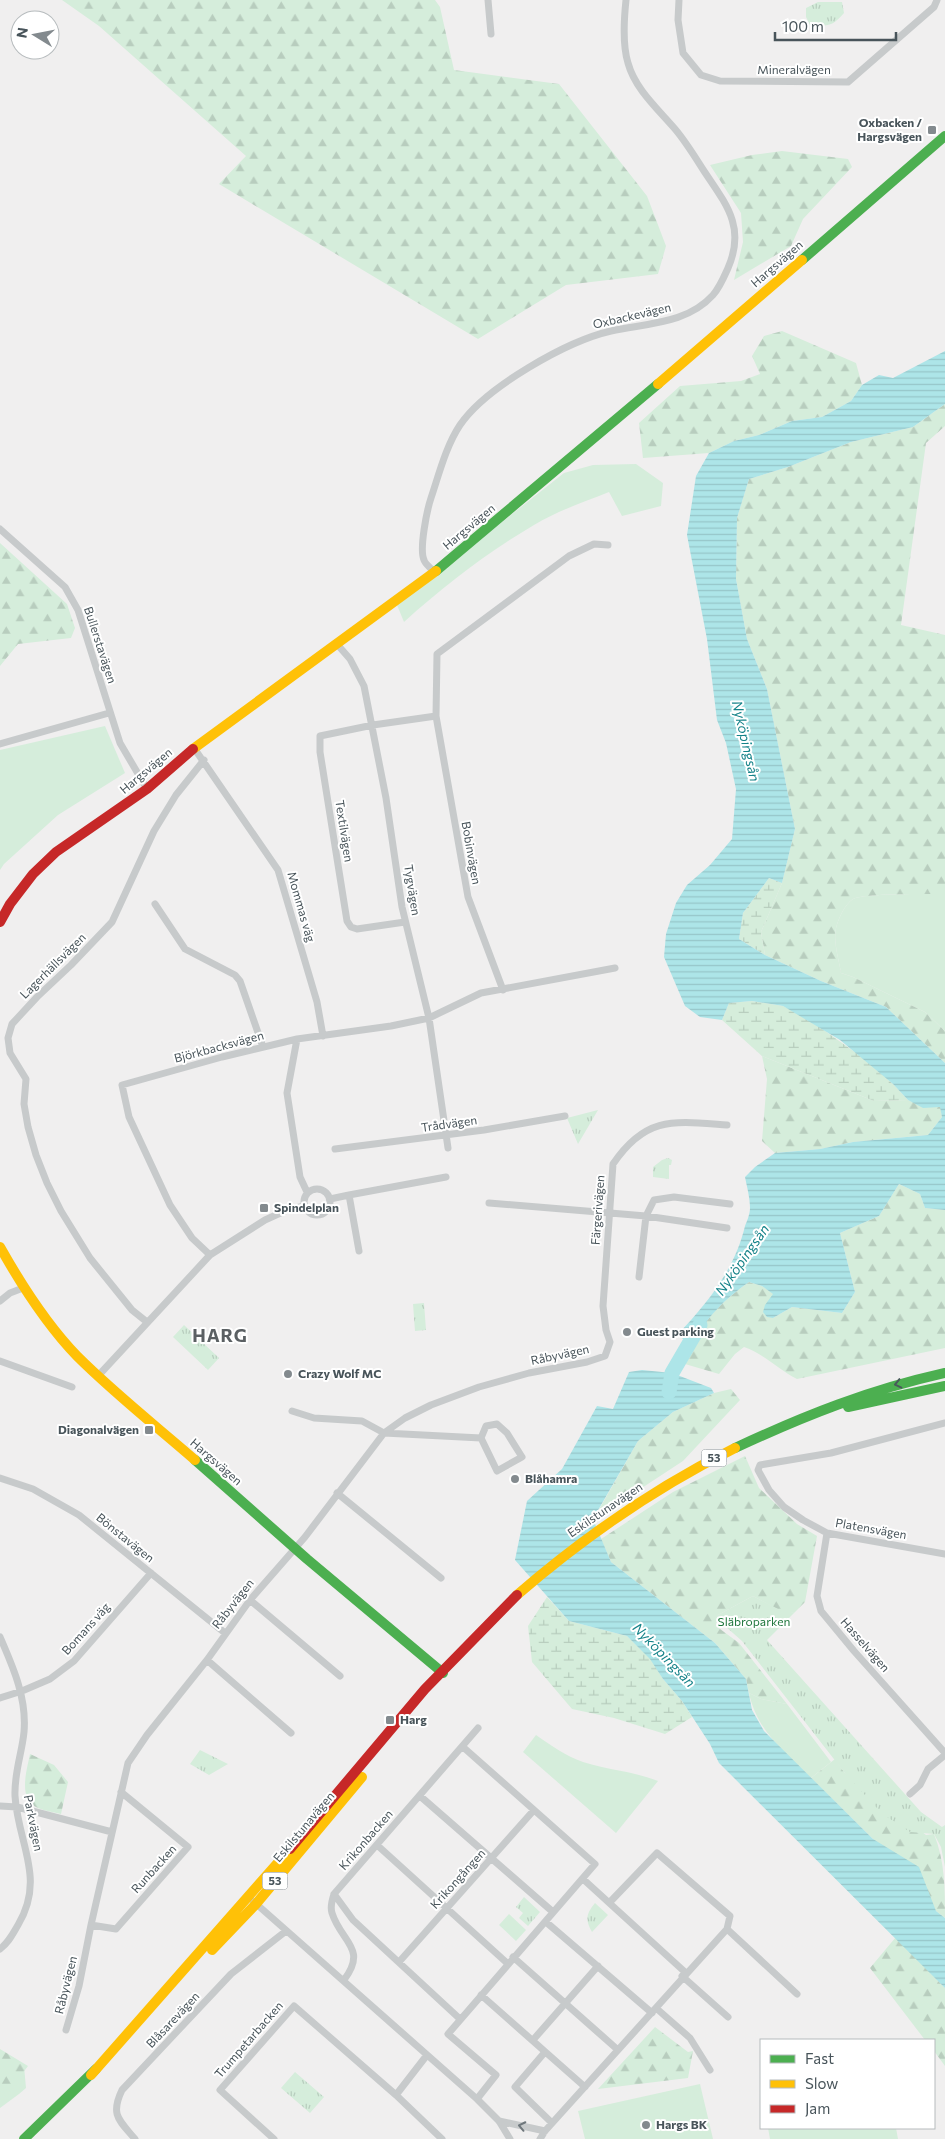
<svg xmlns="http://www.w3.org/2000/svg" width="945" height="2139" font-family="Commissioner,sans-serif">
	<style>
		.grass { fill: #d5eddb }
		.forest { fill: url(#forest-firs) }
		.wetland { fill: url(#wetland-marsh) }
		.park { fill: url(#park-tufts) }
		.water { fill: url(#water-rules) }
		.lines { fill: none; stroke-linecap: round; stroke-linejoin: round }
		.river { stroke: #ade5e8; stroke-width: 15 }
		.street { stroke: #c7cacb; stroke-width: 7 }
		.fast { stroke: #4caf50; stroke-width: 10 }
		.slow { stroke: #ffc107; stroke-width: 10 }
		.jam { stroke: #c62828; stroke-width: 10 }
		.oneway { stroke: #48595a }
		.oneway2 { stroke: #6e777c }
		.poi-dot { fill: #838a8e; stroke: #fff; stroke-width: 2 }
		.labels { text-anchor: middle; stroke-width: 4; stroke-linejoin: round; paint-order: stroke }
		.shield { fill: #fff; stroke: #7f878c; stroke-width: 1 }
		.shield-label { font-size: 11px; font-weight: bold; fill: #48545a }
		.street-label { font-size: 12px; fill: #48545a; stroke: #fff }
		.poi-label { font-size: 12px; font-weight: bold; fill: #48545a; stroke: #fff; text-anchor: start }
		.park-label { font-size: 12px; fill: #1e763c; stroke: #fff }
		.water-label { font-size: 14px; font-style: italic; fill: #168389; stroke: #fff }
		.district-label { font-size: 18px; font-weight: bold; letter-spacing: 1px; fill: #5b6063; stroke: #fff }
	</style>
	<defs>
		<pattern id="forest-firs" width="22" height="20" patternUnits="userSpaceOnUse" patternTransform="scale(1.25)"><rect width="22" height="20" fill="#d5eddb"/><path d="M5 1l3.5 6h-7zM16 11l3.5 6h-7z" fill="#b8cdbe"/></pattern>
		<pattern id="wetland-marsh" width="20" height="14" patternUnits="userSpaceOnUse" patternTransform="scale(1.25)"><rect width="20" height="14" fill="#d5eddb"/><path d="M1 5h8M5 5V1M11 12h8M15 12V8" fill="none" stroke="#b8cdbe"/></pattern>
		<pattern id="park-tufts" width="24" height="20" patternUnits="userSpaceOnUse" patternTransform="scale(1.25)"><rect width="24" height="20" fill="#d5eddb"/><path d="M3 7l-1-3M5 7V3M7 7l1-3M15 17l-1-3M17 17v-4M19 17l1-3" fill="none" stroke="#b8cdbe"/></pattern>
		<pattern id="water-rules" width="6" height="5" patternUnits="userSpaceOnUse" patternTransform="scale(1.25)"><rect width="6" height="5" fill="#ade5e8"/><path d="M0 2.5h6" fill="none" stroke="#96c6c9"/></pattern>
	</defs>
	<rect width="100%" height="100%" fill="#f0efef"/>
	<path class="grass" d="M636 464 663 483 661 506 622 516 609 492C584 502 557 511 534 525 488 552 444 586 404 622L397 605 564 473 593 465Z
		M105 726 125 773 58 815 4 864 0 870V750Z
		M945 894V1031L925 1012 853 977 841 973C839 959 833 943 836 928 838 919 845 904 853 899 863 893 929 894 945 894Z
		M749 1693 761 1699 787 1704 831 1762 811 1778C784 1751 757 1731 749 1693Z
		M536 1735C550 1745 566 1756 583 1762 607 1770 633 1771 658 1781L616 1833 523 1752Z
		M509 1914 526 1930 516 1941 499 1925Z
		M0 2050 24 2066 26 2088 19 2094 0 2108Z
		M700 2084 713 2139H585L578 2111Z
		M768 2128H896L898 2139H770Z"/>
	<path class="forest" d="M62 0H435L440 7 454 70 559 84 647 196 666 246 658 274 566 285 478 339 219 184 246 156 99 26Z
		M782 151 848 159 852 167 803 219 791 246 734 280 743 242 741 213 710 165 752 155Z
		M782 331 856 363 862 385 851 401 822 417 792 421 759 435 734 441 709 453 643 458 639 423 680 386 741 381 760 374 752 356 764 336Z
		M945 404V426L926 443 901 625 945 635V894C929 894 863 893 853 899 845 904 838 919 836 928 833 943 839 959 841 973L853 977 925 1012 945 1031V1063L886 1007 821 981 765 955 761 932 782 883 795 829 767 689 747 639 736 579 737 518 749 479 788 467 851 442 913 427Z
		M0 543 67 604 75 628 71 638 18 644 0 666Z
		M762 1056 874 1101 908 1100 923 1107H941L942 1117 928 1135 853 1142 820 1149 775 1153 762 1141 767 1079Z
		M899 1184 920 1194 925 1208 945 1210V1348L797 1379C778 1369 764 1354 744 1347L735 1354 719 1374 685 1364C697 1326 717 1305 749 1282L762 1286 774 1294 773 1318 792 1307 842 1313 855 1292 840 1233 879 1216Z
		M731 1389 740 1400 683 1461 593 1520 638 1441 673 1412 714 1393Z
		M745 1456 759 1488 797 1524 817 1536 805 1602 795 1612 786 1614 753 1596 718 1615 716 1626 739 1643 787 1704 761 1699 749 1693 746 1679 715 1643 611 1562 601 1539 673 1492Z
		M30 1754 54 1765 68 1782 61 1814C54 1812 45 1811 38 1808 17 1800 27 1770 30 1754Z
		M835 1759 844 1772 926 1835 934 1834C945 1861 945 1889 945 1918L936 1911 873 1839 811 1778Z
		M896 1937 945 1988V2066L934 2051V2040H925L870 1968Z
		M655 2027 688 2052 693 2051 688 2078 598 2089Z
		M0 2049 28 2066 0 2103Z"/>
	<path class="wetland" d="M769 878 782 883 761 932 765 955 739 939 743 913Z
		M752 1001 783 1006 811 1021 866 1060 893 1084 908 1100 874 1101 762 1056 722 1020 729 1003Z
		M547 1597 569 1621 627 1636 651 1659 663 1679 682 1701 692 1717 665 1734 614 1718 572 1709 532 1662 528 1626Z"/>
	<path class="park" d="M818 2H842L844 13C832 27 828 26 810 25L806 17V8Z
		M598 1110 578 1144 567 1118Z
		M668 1158 672 1160 671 1165H669V1179L653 1177V1167L662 1160Z
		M424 1303 426 1330 415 1331 413 1304Z
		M184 1325 219 1358 208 1370 173 1337Z
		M753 1596 786 1613 795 1612 767 1640 921 1812 942 1827 945 1825V1867L941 1847 934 1834 910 1832 884 1815 874 1805 844 1772 742 1641 717 1619 718 1615Z
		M200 1750 228 1764 209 1775 190 1764Z
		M524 1897 540 1912 528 1926 519 1918 523 1913 516 1907Z
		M595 1903 608 1915 592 1932C585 1920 586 1914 595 1903Z
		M295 2072 324 2097 310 2113 281 2088Z"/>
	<path class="water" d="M945 351V404L913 427 851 442 788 467 749 479 737 518 736 579 747 639 767 689 795 829 782 883 769 878 743 913 739 939 765 955 821 981 886 1007 945 1063V1210L925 1208 920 1194 899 1184 879 1216 840 1233 855 1292 842 1313 792 1307 773 1318 767 1317 763 1312 765 1305 773 1294 762 1286 749 1282C722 1301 709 1316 691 1344L677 1335C707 1304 735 1269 745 1226 747 1221 750 1214 750 1208 750 1198 747 1187 745 1177L755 1167 775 1153 820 1149 853 1142 928 1135 942 1117 940 1107 923 1108 908 1100 893 1084 840 1040 783 1006 752 1001 729 1003 722 1020 700 1017 685 1006 664 957 666 934 676 903 687 885 710 865 732 839 736 789 726 743 717 720 707 639 687 535 696 476 709 453 734 441 759 435 792 421 822 417 851 401 862 385 879 375 893 378Z
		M642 1370 672 1373 711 1388 714 1393 673 1412 638 1441 593 1519 611 1562 715 1643 746 1679 752 1710 764 1731 873 1839 919 1867 936 1911 945 1918V1988L719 1763 710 1744 682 1701 663 1679 650 1659 627 1636 569 1621 515 1560 527 1501 562 1469 597 1406 613 1409 629 1372Z"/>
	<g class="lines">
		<path class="river" d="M669 1392 672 1373 700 1325"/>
		<path class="street" d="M488 0 491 34
			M679 0 678 20 683 53 701 75 720 81 848 82 934 7 937 0
			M0 529 65 587 78 610 120 743 147 789
			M434 572C431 568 425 564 424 560 419 549 427 510 431 498 439 474 446 446 460 425 486 387 567 341 611 331 647 323 687 324 713 295 720 287 724 277 728 268 746 227 726 204 704 171 695 157 686 142 675 129 658 109 635 89 628 63 622 44 624 19 626 0
			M336 643 350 659 364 686 386 798 402 907 429 1018 448 1148
			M0 744 109 713
			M194 748 278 870 317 1002 323 1036
			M155 904 185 949 235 975 240 981 263 1047
			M405 922 357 929 351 927 347 921 320 752V736L373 725 436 716
			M503 990 468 897 436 716 437 654 569 556 594 544 608 545
			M297 1039 287 1093 300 1177 307 1192
			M335 1149 484 1130 565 1116
			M304 1202a13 13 0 1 1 26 0a13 13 0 1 1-26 0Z
			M330 1199 349 1195
			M489 1203 646 1216 727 1228
			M359 1251 349 1195 446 1177
			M210 1255 192 1238 170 1205 129 1117 122 1085 222 1057 297 1039 391 1026 429 1018 481 993 615 968
			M639 1277 646 1216 654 1200 674 1197 730 1204
			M0 1301 10 1293 23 1288
			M147 1322 132 1310 90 1258 61 1211 47 1183 36 1155 28 1127 24 1104 26 1079 10 1053 8 1038 12 1024 37 997 71 965 112 922 154 831 176 795 204 760
			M0 1361 72 1387
			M98 1376 210 1255 265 1220 287 1210 304 1206
			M292 1411 314 1418 362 1421 384 1433 481 1438 497 1471 522 1457 507 1433 497 1424 486 1426 481 1438
			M945 1423 831 1453 760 1465 758 1470 769 1490 784 1507 803 1520 827 1533 945 1554
			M0 1478 33 1489 79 1515 225 1633
			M337 1493 441 1578
			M827 1533 817 1596 821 1611 854 1651 945 1753
			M250 1600 340 1676
			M0 1637C13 1667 27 1698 24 1732 22 1753 14 1773 15 1796 18 1844 46 1878 18 1925 12 1935 9 1942 0 1949
			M207 1660 291 1733
			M0 1698 22 1691 50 1679 74 1661 151 1573
			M463 1747 595 1864 448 2034 496 2075 477 2099
			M910 1794 920 1785 928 1769 945 1755
			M420 1796 553 1912
			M0 1806 17 1807 112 1832
			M377 1845 507 1963
			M583 1879 686 1973
			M334 1894 353 1920 460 2019
			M253 1901 477 2099 499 2121 510 2139
			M546 1922 652 2013
			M91 1925 116 1929 188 1847 121 1792
			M727 1929 797 1994
			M513 1957 618 2050
			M399 1962 534 1810
			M682 1976 728 2017
			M344 1980C368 1948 341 1942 332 1913 330 1907 332 1900 334 1894L478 1728
			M481 1995 585 2087
			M656 2008 690 2038 710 2070
			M66 2030 79 1986 91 1925 128 1763 147 1735 207 1660 250 1600 305 1537 384 1433 405 1418 431 1405 479 1387 529 1373 587 1362 605 1356 610 1342 606 1330 603 1306 613 1164C646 1115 675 1121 727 1125
			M533 2040 598 1966
			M545 2052 515 2087 552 2123
			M396 2095 442 2139
			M499 2121 545 2131
			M135 2139C119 2120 110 2115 122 2090L231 1974 286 1931
			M274 2139 220 2090 294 2006 396 2095 427 2055
			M540 2139 545 2131 727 1929 730 1916 657 1853 610 1902"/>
		<path class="fast" d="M802 260 945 136
			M436 571 658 384
			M848 1407 945 1386
			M735 1448C806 1415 869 1390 945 1373
			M195 1460 307 1559 443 1673
			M24 2139 96 2069"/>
		<path class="slow" d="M658 384 802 260
			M193 749 436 571
			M0 1247C22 1286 46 1324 77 1356 114 1393 156 1426 195 1460
			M517 1595C584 1537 656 1487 735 1448
			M212 1950 256 1904 362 1777
			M91 2075 290 1849"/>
		<path class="jam" d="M0 922 10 904 33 874 56 852 147 789 193 749
			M290 1849 425 1689 517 1595"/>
	</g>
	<defs><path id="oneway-chevron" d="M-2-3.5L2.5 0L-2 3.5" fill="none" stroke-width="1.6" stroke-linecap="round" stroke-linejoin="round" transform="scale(1.25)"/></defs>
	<use class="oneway" href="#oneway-chevron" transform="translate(898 1384) rotate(167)"/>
	<use class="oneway2" href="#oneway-chevron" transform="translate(522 2126) rotate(-168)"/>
	<g class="poi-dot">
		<rect x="927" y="125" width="10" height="10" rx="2.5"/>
		<rect x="259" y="1203" width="10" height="10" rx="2.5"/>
		<circle cx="627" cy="1332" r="5"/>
		<circle cx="288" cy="1374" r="5"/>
		<rect x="144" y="1425" width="10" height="10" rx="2.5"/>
		<circle cx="515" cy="1479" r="5"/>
		<rect x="385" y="1715" width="10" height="10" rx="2.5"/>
		<circle cx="646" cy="2125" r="5"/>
	</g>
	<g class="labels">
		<g class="shield">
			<rect x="701.5" y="1449.5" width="25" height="17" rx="4"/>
			<rect x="262.5" y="1872.5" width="25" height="17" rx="4"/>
		</g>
		<g class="shield-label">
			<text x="714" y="1462">53</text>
			<text x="275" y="1885">53</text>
		</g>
		<g class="street-label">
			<text x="794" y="74">Mineralvägen</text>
			<text transform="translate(777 264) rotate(-41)" y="4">Hargsvägen</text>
			<text transform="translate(632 316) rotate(-13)" y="4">Oxbackevägen</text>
			<text transform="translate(469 527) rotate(-40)" y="4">Hargsvägen</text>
			<text transform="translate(100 645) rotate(72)" y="4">Bullerstavägen</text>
			<text transform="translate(146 771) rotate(-40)" y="4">Hargsvägen</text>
			<text transform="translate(344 831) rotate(81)" y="4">Textilvägen</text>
			<text transform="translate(471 853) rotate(80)" y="4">Bobinvägen</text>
			<text transform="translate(412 890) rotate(81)" y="4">Tygvägen</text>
			<text transform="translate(301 907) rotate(74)" y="4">Mommas väg</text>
			<text transform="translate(53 966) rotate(-45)" y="4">Lagerhällsvägen</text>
			<text transform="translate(219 1047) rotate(-15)" y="4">Björkbacksvägen</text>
			<text transform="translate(449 1124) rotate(-8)" y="4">Trådvägen</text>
			<text transform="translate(598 1210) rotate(-86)" y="4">Färgerivägen</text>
			<text transform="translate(560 1355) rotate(-12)" y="4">Råbyvägen</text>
			<text transform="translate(216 1462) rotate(41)" y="4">Hargsvägen</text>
			<text transform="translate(605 1510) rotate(-34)" y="4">Eskilstunavägen</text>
			<text transform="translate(871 1529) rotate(10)" y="4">Platensvägen</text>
			<text transform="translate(125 1538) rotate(39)" y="4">Bönstavägen</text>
			<text transform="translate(233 1604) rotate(-52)" y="4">Råbyvägen</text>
			<text transform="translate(86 1629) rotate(-48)" y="4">Bomans väg</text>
			<text transform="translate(865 1645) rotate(49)" y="4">Hasselvägen</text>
			<text transform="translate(33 1823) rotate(79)" y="4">Parkvägen</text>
			<text transform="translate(304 1827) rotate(-50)" y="4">Eskilstunavägen</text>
			<text transform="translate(366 1840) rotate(-49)" y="4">Krikonbacken</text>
			<text transform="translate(154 1869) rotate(-48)" y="4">Runbacken</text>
			<text transform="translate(458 1879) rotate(-48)" y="4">Krikongången</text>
			<text transform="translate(66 1985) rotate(-76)" y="4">Råbyvägen</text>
			<text transform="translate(173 2020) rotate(-47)" y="4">Blåsarevägen</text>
			<text transform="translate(249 2040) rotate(-49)" y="4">Trumpetarbacken</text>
		</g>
		<g class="poi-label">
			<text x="922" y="127" text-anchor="end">Oxbacken /<tspan x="922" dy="14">Hargsvägen</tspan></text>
			<text x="274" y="1212">Spindelplan</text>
			<text x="637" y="1336">Guest parking</text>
			<text x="298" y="1378">Crazy Wolf MC</text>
			<text x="139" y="1434" text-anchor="end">Diagonalvägen</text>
			<text x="525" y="1483">Blåhamra</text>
			<text x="400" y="1724">Harg</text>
			<text x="656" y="2129">Hargs BK</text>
		</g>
		<g class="park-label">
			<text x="754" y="1626">Släbroparken</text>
		</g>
		<g class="water-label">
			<text transform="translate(746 741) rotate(77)" y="5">Nyköpingsån</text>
			<text transform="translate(742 1260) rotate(-55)" y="5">Nyköpingsån</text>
			<text transform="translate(664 1655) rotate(46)" y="5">Nyköpingsån</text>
		</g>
		<g class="district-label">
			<text x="220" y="1342">HARG</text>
		</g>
	</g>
	<rect x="760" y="2039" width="175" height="90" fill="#ffffff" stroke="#b6bbbd"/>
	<rect x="770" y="2055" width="25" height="8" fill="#4caf50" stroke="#b6bbbd"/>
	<text x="805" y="2064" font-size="15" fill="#48545a">Fast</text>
	<rect x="770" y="2080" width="25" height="8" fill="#ffc107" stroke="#b6bbbd"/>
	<text x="805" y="2089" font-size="15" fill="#48545a">Slow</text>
	<rect x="770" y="2105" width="25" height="8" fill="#c62828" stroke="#b6bbbd"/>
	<text x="805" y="2114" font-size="15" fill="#48545a">Jam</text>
	<g transform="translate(35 35) rotate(280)"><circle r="24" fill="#ffffff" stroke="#b6bbbd"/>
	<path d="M0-4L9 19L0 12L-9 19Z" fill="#838a8e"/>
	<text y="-8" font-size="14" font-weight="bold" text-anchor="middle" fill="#48545a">N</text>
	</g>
	<path d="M775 32v8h121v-8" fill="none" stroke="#48545a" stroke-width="2.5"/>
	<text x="782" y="32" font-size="15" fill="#48545a" stroke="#ffffff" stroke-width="4" paint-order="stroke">100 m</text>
</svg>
